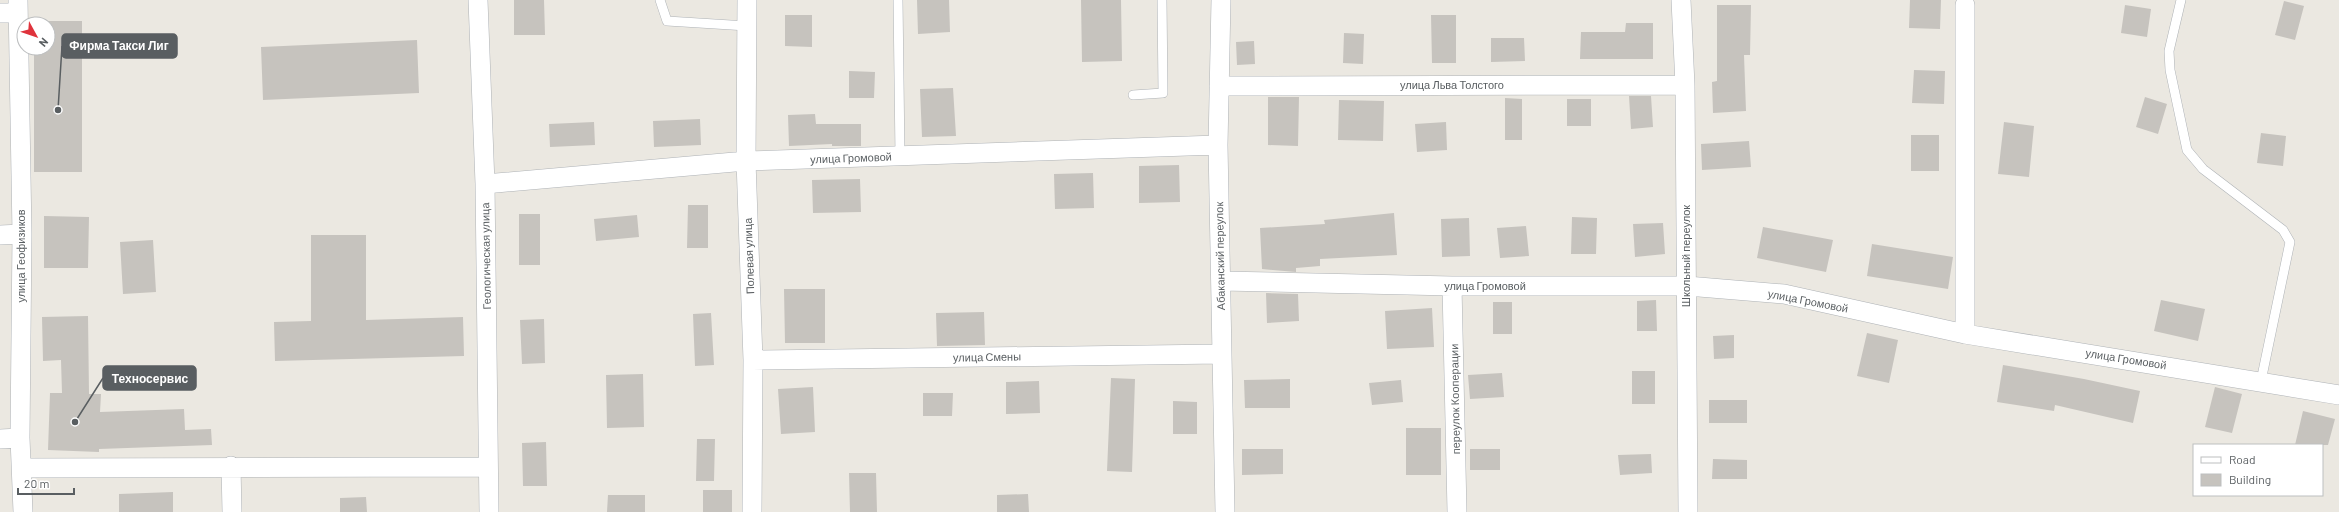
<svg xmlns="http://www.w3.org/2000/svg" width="2339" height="512" font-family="Barlow,sans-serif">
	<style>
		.building { fill: #c6c3be }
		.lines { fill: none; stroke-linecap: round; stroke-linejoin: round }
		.lane-casing { stroke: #aeb2b6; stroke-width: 10 }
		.street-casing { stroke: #aeb2b6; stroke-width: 20 }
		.lane { stroke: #fff; stroke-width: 9 }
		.street { stroke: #fff; stroke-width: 19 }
		.labels { text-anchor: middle; stroke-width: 3; stroke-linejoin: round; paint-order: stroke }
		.street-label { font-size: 11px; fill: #595e61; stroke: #fff }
		.leader { fill: none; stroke: #595e61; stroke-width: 1.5 }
		.callout-dot { fill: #595e61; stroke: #fff; stroke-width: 1.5 }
		.callout { fill: #595e61; stroke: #595e61; stroke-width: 1.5 }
		.callout-label { font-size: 12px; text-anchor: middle; font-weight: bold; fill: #fff }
	</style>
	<rect width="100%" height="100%" fill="#ebe8e1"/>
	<path class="building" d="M514 0H544L545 35H514Z
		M917 0H949L950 32 918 34Z
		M1081 0H1121L1122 61 1082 62Z
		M1910 0H1941L1940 29 1909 28Z
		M2284 1 2304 6 2295 40 2275 35Z
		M1717 5H1751L1750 55H1744L1746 111 1713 113 1712 82 1717 81Z
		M2125 5 2151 9 2147 37 2121 33Z
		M785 15H812V47L785 46Z
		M1431 15H1456V63H1432Z
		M34 21H82V172H34V48H48V24H34Z
		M1626 23H1653V59H1580L1581 32H1625Z
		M1344 33 1364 34 1363 64 1343 63Z
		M1491 38H1524L1525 61 1491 62Z
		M417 40 419 93 263 100 261 47Z
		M1254 41 1255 64 1237 65 1236 42Z
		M1914 70 1945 71 1944 104 1912 103Z
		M849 71 875 72 874 98H849Z
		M953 88 956 136 922 137 920 89Z
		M1629 96H1651L1653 127 1631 129Z
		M1268 97H1299L1298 146 1268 145Z
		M2145 97 2167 104 2158 134 2136 127Z
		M1505 98 1522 99V140H1505Z
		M1567 99H1591V126H1567Z
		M1339 100 1384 101 1383 141 1338 140Z
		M815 114 816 124H861V146H832V144L789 146 788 115Z
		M700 119 701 145 654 147 653 121Z
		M594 122 595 145 550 147 549 124Z
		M1446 122 1447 150 1417 152 1415 124Z
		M2004 122 2034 126 2029 177 1998 174Z
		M2261 133 2286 136 2283 166 2257 163Z
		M1911 135H1939V171H1911Z
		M1749 141 1751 167 1702 170 1701 144Z
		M1179 165 1180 202 1139 203V166Z
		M1093 173 1094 208 1055 209 1054 174Z
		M860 179 861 212 813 213 812 180Z
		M688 205H708V248H687Z
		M1394 213 1397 255 1320 259V266L1296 268V272L1262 269 1260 228 1325 224 1324 220Z
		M519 214H540V265H519Z
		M637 215 639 237 596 241 594 219Z
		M44 216 89 217 88 268H44Z
		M1572 217 1597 218 1596 254H1571Z
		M1469 218 1470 256 1442 257 1441 219Z
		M1663 223 1665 254 1635 257 1633 224Z
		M1526 226 1529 256 1500 258 1497 228Z
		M1763 227 1833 240 1826 272 1757 258Z
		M311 235H366V320L463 317 464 356 275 361 274 322 311 321Z
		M153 240 156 292 123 294 120 242Z
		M1872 244 1953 257 1948 289 1867 276Z
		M784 289H825V343H785Z
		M1266 293 1298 294 1299 321 1267 323Z
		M1656 300 1657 331H1637V301Z
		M2161 300 2205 309 2198 341 2154 331Z
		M1493 302H1512V334H1493Z
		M1432 308 1434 347 1387 349 1385 311Z
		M984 312 985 345 937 346 936 313Z
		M711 313 714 365 695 366 693 314Z
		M88 316 89 394H101L100 412 184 409 185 430 211 429 212 445 99 449V452L48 450 50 393H62L61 360 43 361 42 317Z
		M544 319 545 363 522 364 520 320Z
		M1867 333 1898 340 1889 383 1857 376Z
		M1734 335V358L1714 359 1713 336Z
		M2003 365 2084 379 2140 391 2133 423 2055 405 2054 411 1997 402Z
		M1632 371H1655V404H1632Z
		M1502 373 1504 397 1470 399 1468 375Z
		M643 374 644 427 607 428 606 375Z
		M1111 378 1135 379 1132 472 1107 471Z
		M1290 379V408H1245L1244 380Z
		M1401 380 1403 402 1372 405 1369 383Z
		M1039 381 1040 413 1006 414V382Z
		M813 387 815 432 781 434 778 389Z
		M2215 387 2242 394 2232 433 2205 427Z
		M923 393H953L952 416H923Z
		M1709 400H1747V423H1709Z
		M1173 401 1197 402V434H1173Z
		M2303 411 2335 419 2328 445H2295Z
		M1406 428H1441V475H1406Z
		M697 439H715L714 481H696Z
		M546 442 547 486H523L522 443Z
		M1242 449H1283V474L1242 475Z
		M1470 449H1500V470H1470Z
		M1651 454 1652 473 1620 475 1618 455Z
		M1713 459 1747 460V479H1712Z
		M849 473H876L877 512H850Z
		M703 490H732V512H703Z
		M173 492V512H119V494Z
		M1028 494 1029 512H997V495Z
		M608 495H645V512H607Z
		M366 497 367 512H340V498Z"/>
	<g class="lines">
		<g class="lane-casing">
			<path id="lane" d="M660 0 667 21 747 26
				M898 0 900 156
				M2181 0 2169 51 2170 70 2187 150 2203 169 2283 230 2290 242 2261 381
				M1133 95 1163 93 1162 0"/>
		</g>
		<g class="street-casing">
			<path id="street" d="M18 0 22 234 20 438 23 512
				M478 0 485 184 489 512
				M747 0 746 161 753 360 752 512
				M1221 0 1218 145 1225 512
				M1681 0 1685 85 1688 512
				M0 13H18
				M1219 86 1685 85
				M485 184 746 161 1218 145
				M0 235 22 234
				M1221 281 1452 286H1687L1784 294 1965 334 2339 395
				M1452 286 1457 512
				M1965 334V5
				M753 360 1221 354
				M0 439 20 438
				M231 466 232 512
				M23 468 488 467"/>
		</g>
		<use href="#lane" class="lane"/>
		<use href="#street" class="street"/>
	</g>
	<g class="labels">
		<g class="street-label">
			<text x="1452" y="89">улица Льва Толстого</text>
			<text transform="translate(851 158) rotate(-2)" y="4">улица Громовой</text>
			<text transform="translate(21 256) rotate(-90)" y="4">улица Геофизиков</text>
			<text transform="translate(486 256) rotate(-91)" y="4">Геологическая улица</text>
			<text transform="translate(749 256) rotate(-92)" y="4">Полевая улица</text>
			<text transform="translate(1220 256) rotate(-91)" y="4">Абаканский переулок</text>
			<text transform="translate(1686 256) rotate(-90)" y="4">Школьный переулок</text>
			<text x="1485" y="290">улица Громовой</text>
			<text transform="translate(1808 301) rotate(11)" y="4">улица Громовой</text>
			<text transform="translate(987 357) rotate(-1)" y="4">улица Смены</text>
			<text transform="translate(2126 359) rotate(9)" y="4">улица Громовой</text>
			<text transform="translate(1455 399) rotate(-91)" y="4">переулок Кооперации</text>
		</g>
	</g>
	<path class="leader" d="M58 110L62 46M75 422L103 378"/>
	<g class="callout-dot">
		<circle cx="58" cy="110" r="4"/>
		<circle cx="75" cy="422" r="4"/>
	</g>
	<g class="callout">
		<rect x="62" y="34" width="115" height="24" rx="4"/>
		<rect x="103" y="366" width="93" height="24" rx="4"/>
	</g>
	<g class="callout-label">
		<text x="119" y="50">Фирма Такси Лиг</text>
		<text x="150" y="383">Техносервис</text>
	</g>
	<rect x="2193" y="444" width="130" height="52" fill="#ffffff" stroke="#bdbfc0"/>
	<rect x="2201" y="457" width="20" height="6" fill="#ffffff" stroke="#bdbfc0"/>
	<text x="2229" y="464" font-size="12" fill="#595e61">Road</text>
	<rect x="2201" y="474" width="20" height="12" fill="#c6c3be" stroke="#bdbfc0"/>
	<text x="2229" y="484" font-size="12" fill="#595e61">Building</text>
	<g transform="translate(36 36) rotate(130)"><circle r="19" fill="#ffffff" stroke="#bdbfc0"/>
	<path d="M0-3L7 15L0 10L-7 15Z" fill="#df333c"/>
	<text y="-6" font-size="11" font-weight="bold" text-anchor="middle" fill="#595e61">N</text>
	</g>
	<path d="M18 488v6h56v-6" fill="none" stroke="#595e61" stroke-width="2"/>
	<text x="24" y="488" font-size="12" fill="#595e61" stroke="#ffffff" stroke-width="3" paint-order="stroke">20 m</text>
</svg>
